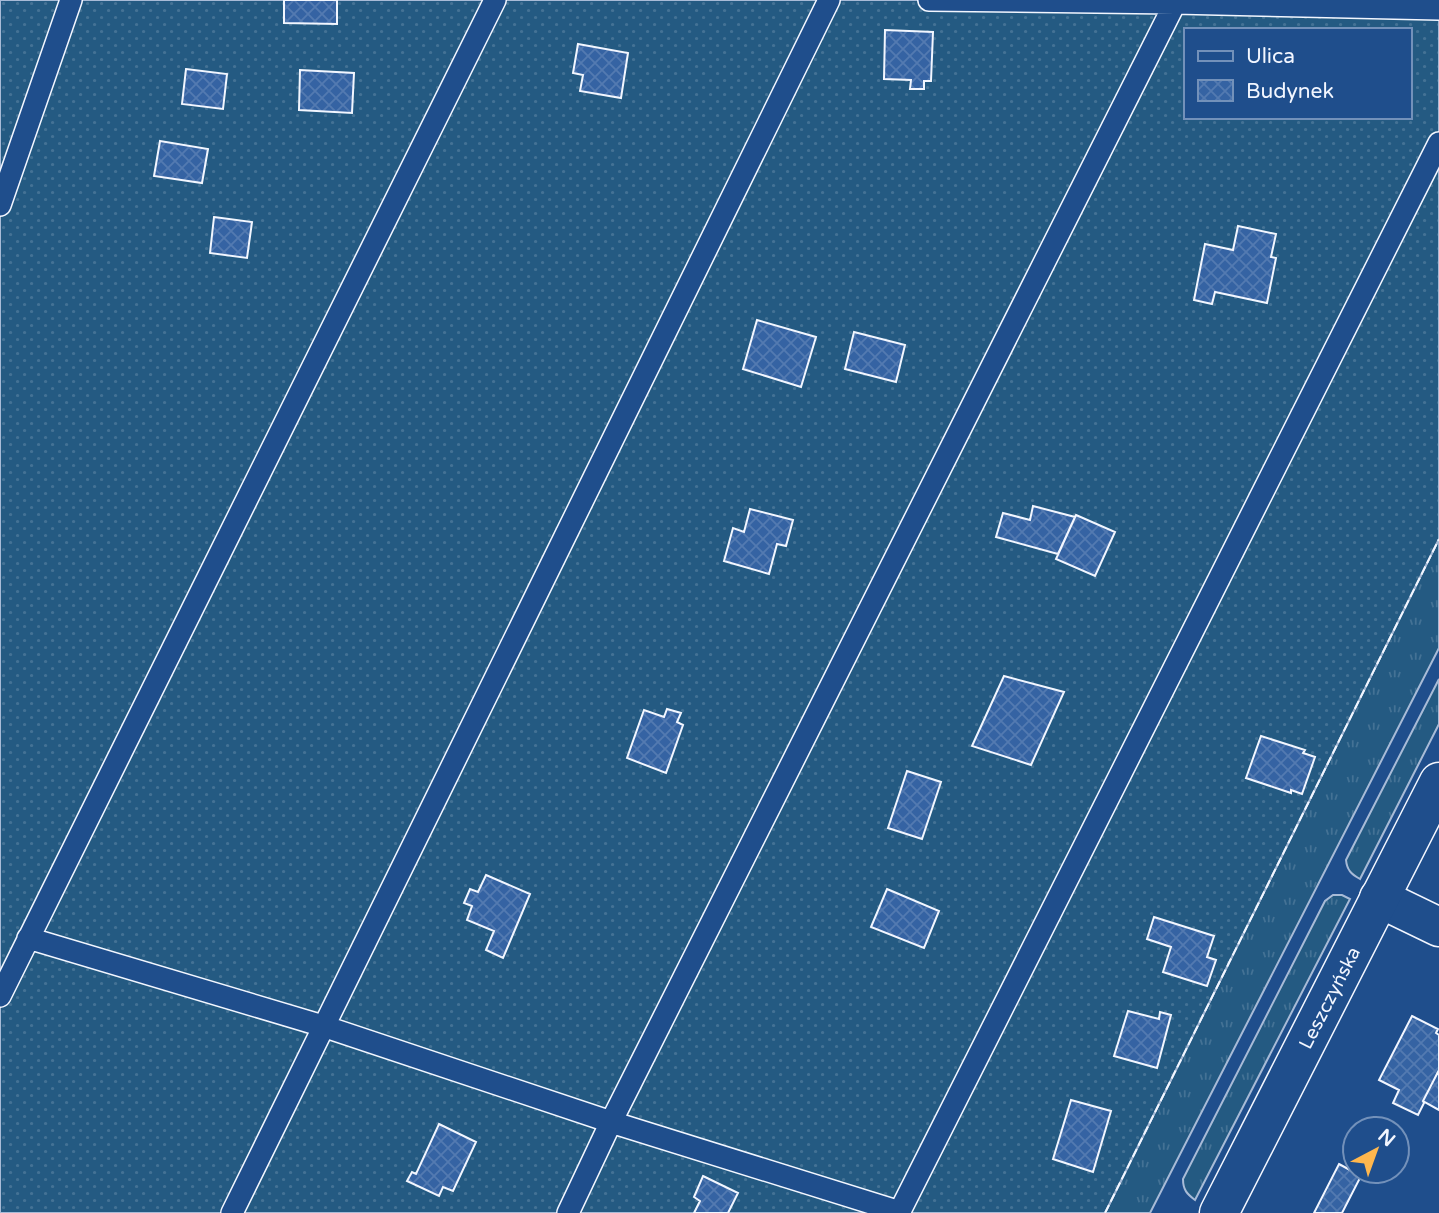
<svg xmlns="http://www.w3.org/2000/svg" width="1439" height="1213" font-family="'Varela Round',sans-serif">
	<style>
		.grass { fill: url(#grass-tufts); stroke: #a8bbd7; stroke-width: 2 }
		.garden { fill: url(#garden-dots); stroke: #a8bbd7; stroke-width: 2; fill-rule: evenodd }
		.building { fill: url(#building-cross-hatch); stroke: #f2f6ff; stroke-width: 2 }
		.lines { fill: none; stroke-linecap: round; stroke-linejoin: round }
		.service-casing { stroke: #f2f6ff; stroke-width: 24 }
		.minor-casing { stroke: #f2f6ff; stroke-width: 41 }
		.tertiary-casing { stroke: #f2f6ff; stroke-width: 41 }
		.service { stroke: #1f4e8c; stroke-width: 21 }
		.minor { stroke: #1f4e8c; stroke-width: 38 }
		.tertiary { stroke: #1f4e8c; stroke-width: 38 }
		.fence { stroke: #f2f6ff; stroke-width: 2; stroke-dasharray: 9 3.5; stroke-linecap: butt }
		.labels { text-anchor: middle; stroke-width: 5; stroke-linejoin: round; paint-order: stroke }
		.street-label { font-size: 19px; fill: #f2f6ff; stroke: #1f4e8c }
	</style>
	<defs>
		<pattern id="grass-tufts" width="24" height="20" patternUnits="userSpaceOnUse" patternTransform="scale(1.75)"><rect width="24" height="20" fill="#245a82"/><path d="M3 7l-1-3M5 7V3M7 7l1-3M15 17l-1-3M17 17v-4M19 17l1-3" fill="none" stroke="#447295"/></pattern>
		<pattern id="garden-dots" width="8" height="8" patternUnits="userSpaceOnUse" patternTransform="scale(1.75)"><rect width="8" height="8" fill="#245a82"/><path d="M2 2h.1M6 6h.1" fill="none" stroke="#447295" stroke-width="1.8" stroke-linecap="round"/></pattern>
		<pattern id="building-cross-hatch" width="8" height="8" patternUnits="userSpaceOnUse" patternTransform="scale(1.75)"><rect width="8" height="8" fill="#3563a3"/><path d="M0 0l8 8M0 8l8-8" fill="none" stroke="#537ab1"/></pattern>
	</defs>
	<rect width="100%" height="100%" fill="#1f4e8c"/>
	<path class="grass" d="M1439 539V648L1150 1213H1105Z
		M1439 679V724L1360 879C1351 874 1347 870 1346 860Z
		M1333 895H1342L1350 899 1195 1200C1187 1194 1183 1190 1183 1179L1325 901Z"/>
	<path class="garden" d="M0 0H1439V539L1105 1213H0ZM1185 30H1409V117H1185Z"/>
	<path class="building" d="M284 0H337V24L284 23Z
		M885 30 933 32 931 81H924V89H910L911 80 884 79Z
		M578 44 628 53 621 98 580 91 583 75 573 73Z
		M186 69 227 74 223 109 182 104Z
		M300 70 354 73 352 113 299 110Z
		M160 141 208 149 202 183 154 176Z
		M214 217 252 222 247 258 210 253Z
		M1238 226 1276 234 1271 257 1276 258 1267 303 1215 292 1212 304 1194 300 1205 244 1233 250Z
		M757 320 816 337 801 387 743 369Z
		M854 332 905 345 896 382 845 369Z
		M1033 506 1075 517 1058 554 996 537 1003 513 1030 520Z
		M750 509 793 520 786 546 777 544 769 574 724 561 733 528 744 532Z
		M1076 515 1115 532 1095 576 1056 559Z
		M1004 676 1064 692 1031 765 972 746Z
		M667 709 681 713 677 722 683 725 666 773 627 758 644 710 664 717Z
		M1261 736 1305 750 1303 753 1315 757 1302 794 1291 790V793L1246 778Z
		M907 771 941 782 922 839 888 828Z
		M486 875 530 894 503 958 486 950 494 931 467 920 472 906 464 903 470 889 478 892Z
		M887 889 939 911 924 948 871 927Z
		M1154 917 1214 936 1207 957 1216 960 1207 986 1163 972 1171 947 1147 939Z
		M1128 1011 1159 1019 1160 1012 1171 1015 1157 1068 1114 1056Z
		M1412 1016 1438 1029 1436 1033 1439 1035V1070L1423 1101 1424 1103 1418 1115 1393 1103 1399 1090 1379 1080Z
		M1439 1070V1110L1423 1101Z
		M1071 1100 1111 1111 1093 1172 1053 1159Z
		M439 1124 476 1142 453 1191 443 1187 439 1196 407 1181 412 1172 416 1174Z
		M1339 1164 1361 1176 1342 1213H1314Z
		M703 1176 738 1193 728 1213H694L700 1201 694 1197Z"/>
	<g class="lines">
		<g class="service-casing">
			<path id="service" d="M929 0 1175 3 1439 9
				M0 205 71 0
				M28 938 323 1026 611 1122 900 1212
				M0 996 495 0
				M232 1213 829 0
				M568 1213 611 1122 1175 3
				M899 1213 1439 143"/>
		</g>
		<g class="minor-casing">
			<path id="minor" d="M1379 898 1439 927"/>
		</g>
		<g class="tertiary-casing">
			<g id="tertiary">
				<path id="s1" d="M1219 1213 1439 782"/>
			</g>
		</g>
		<use href="#service" class="service"/>
		<use href="#minor" class="minor"/>
		<use href="#tertiary" class="tertiary"/>
		<path class="fence" d="M1105 1213 1439 539"/>
	</g>
	<g class="labels">
		<g class="street-label">
			<text dy="7" stroke="none"><textPath href="#s1" startOffset="242">Leszczyńska</textPath></text>
		</g>
	</g>
	<rect x="1184" y="28" width="228" height="91" fill="#1f4e8c" stroke="#7391ba" stroke-width="2"/>
	<rect x="1198" y="51" width="35" height="10" fill="#1f4e8c" stroke="#7391ba" stroke-width="2"/>
	<text x="1246" y="63" font-size="21" fill="#f2f6ff">Ulica</text>
	<rect x="1198" y="80" width="35" height="21" fill="url(#building-cross-hatch)" stroke="#7391ba" stroke-width="2"/>
	<text x="1246" y="98" font-size="21" fill="#f2f6ff">Budynek</text>
	<g transform="translate(1376 1150) rotate(41)"><circle r="33" fill="#1f4e8c" stroke="#7391ba" stroke-width="2"/>
	<path d="M0-5L12 26L0 18L-12 26Z" fill="#ffb74d"/>
	<text y="-10" font-size="19" font-weight="bold" text-anchor="middle" fill="#f2f6ff">N</text>
	</g>
</svg>
